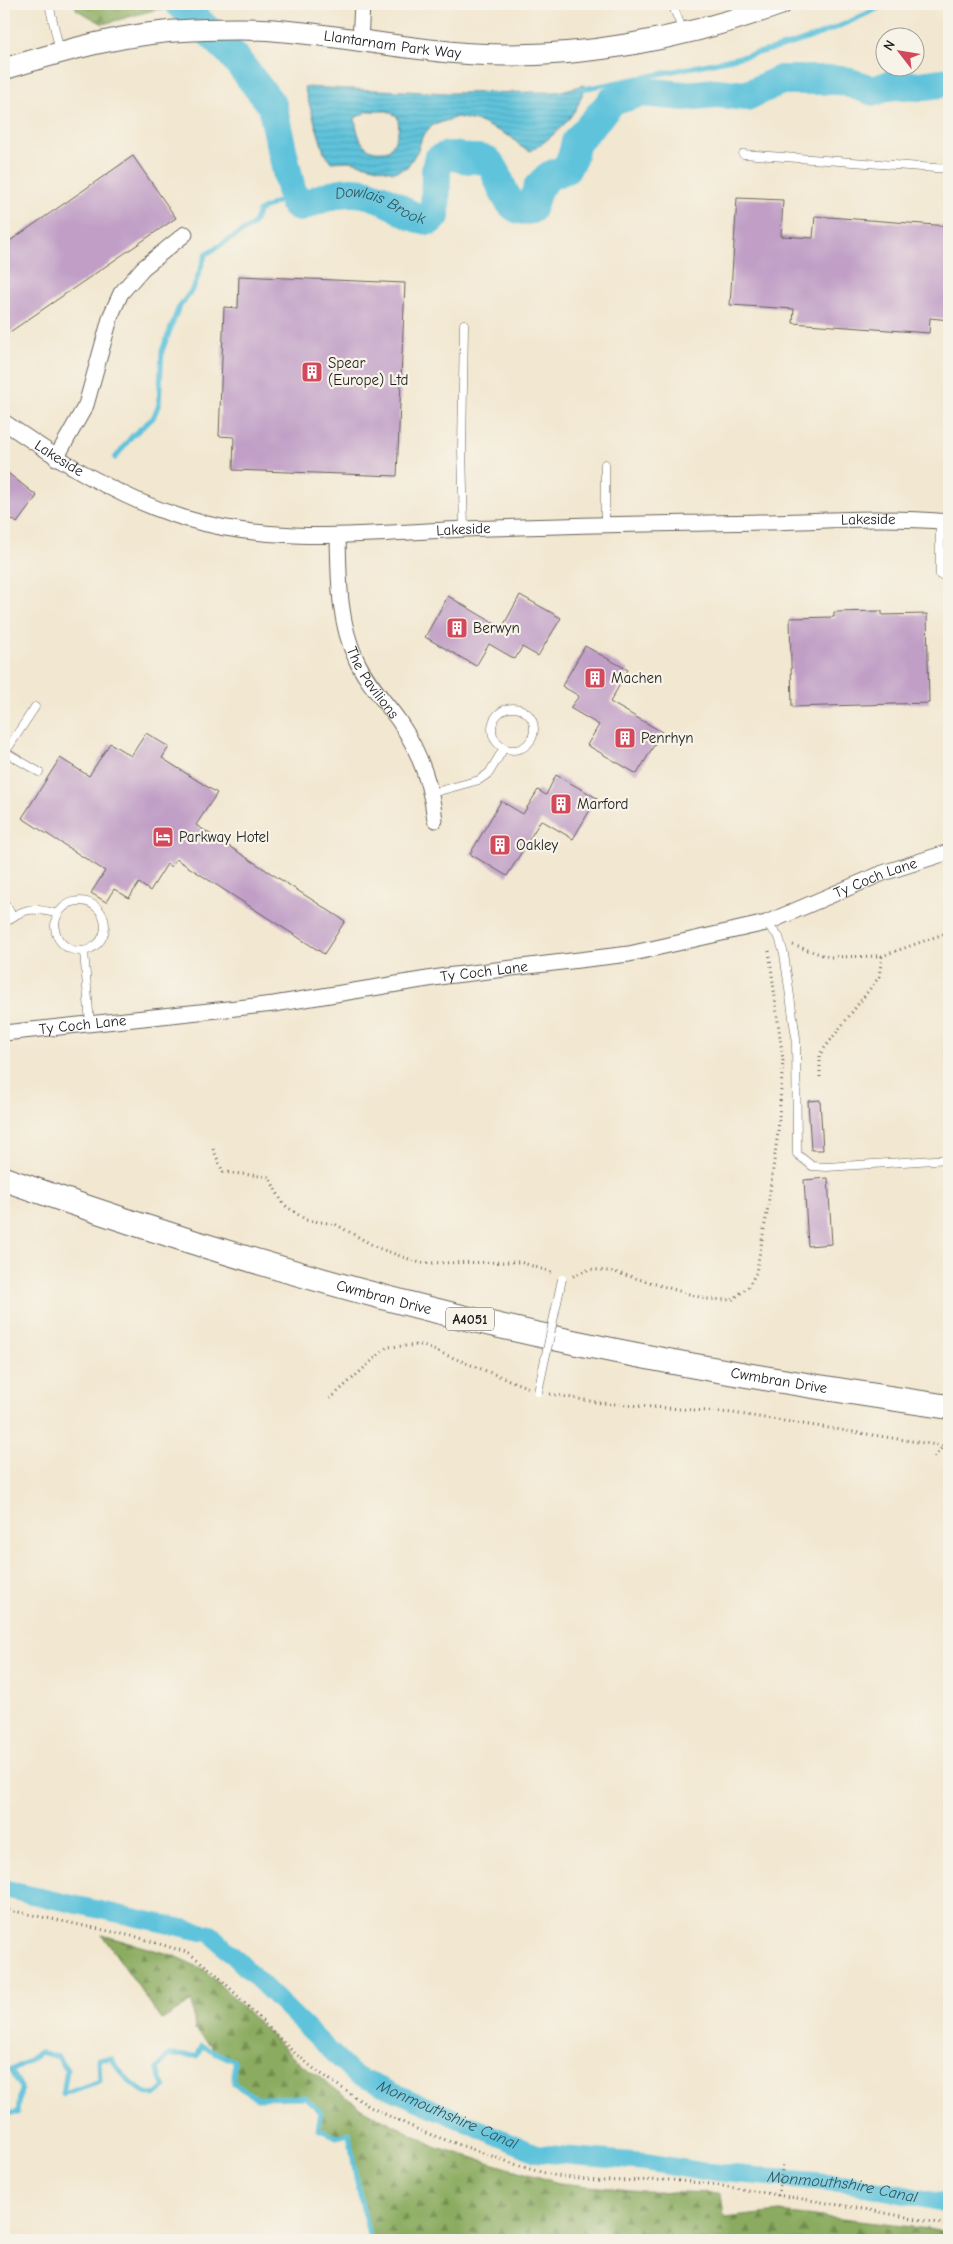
<svg xmlns="http://www.w3.org/2000/svg" width="953" height="2244" font-family="'Comic Neue',sans-serif">
<style>
.forest{fill:url(#forest-firs);stroke:#54643e}
.water{fill:url(#water-rules);stroke:#3d707c;fill-rule:evenodd}
.lines{fill:none;stroke-linecap:round;stroke-linejoin:round}
.stream{stroke:#5ec3db;stroke-width:5}
.canal{stroke:#5ec3db;stroke-width:18}
.river{stroke:#5ec3db;stroke-width:30}
.building{fill:#c09ec6}
.lane-casing{stroke:#67635b;stroke-width:9}
.street-casing{stroke:#67635b;stroke-width:17}
.secondary-casing{stroke:#67635b;stroke-width:23}
.primary-casing{stroke:#67635b;stroke-width:26}
.path{stroke:#67635b;stroke-width:3;stroke-dasharray:1 4;stroke-linecap:butt}
.lane{stroke:#fff;stroke-width:8}
.street{stroke:#fff;stroke-width:15}
.secondary{stroke:#fff;stroke-width:21}
.primary{stroke:#fff;stroke-width:24}
.lane-bridge-casing{stroke:#67635b;stroke-width:9;stroke-linecap:butt}
.lane-bridge{stroke:#fff;stroke-width:8}
.labels{text-anchor:middle;dominant-baseline:central;stroke-width:4.5;stroke-linejoin:round;paint-order:stroke}
.shield{fill:#f7f3e8;stroke:#5e5c59;stroke-width:1}
.shield-label{font-size:14px;font-weight:bold;fill:#1c1c1c}
.street-label{font-size:15px;fill:#1c1c1c;stroke:#f7f3e8}
.poi-label{font-size:15px;fill:#1c1c1c;stroke:#f7f3e8;text-anchor:start}
.water-label{font-size:16px;font-style:italic;fill:#33565f;stroke:#f7f3e8}
</style>
<defs>
<pattern id="forest-firs" width="22" height="20" patternUnits="userSpaceOnUse" patternTransform="scale(1.25)"><rect width="22" height="20" fill="#8bac60"/><path d="M5 1l3.5 6h-7zM16 11l3.5 6h-7z" fill="#718b4e"/></pattern>
<pattern id="water-rules" width="6" height="5" patternUnits="userSpaceOnUse" patternTransform="scale(1.25)"><rect width="6" height="5" fill="#5ec3db"/><path d="M0 2.5h6" fill="none" stroke="#51a7bb"/></pattern>
</defs>
<rect width="100%" height="100%" fill="#f7f3e8"/>
<filter id="ink" filterUnits="userSpaceOnUse"><feTurbulence type="fractalNoise" baseFrequency=".02" numOctaves="2"/><feDisplacementMap in="SourceGraphic" scale="10" xChannelSelector="R" yChannelSelector="G"/><feConvolveMatrix kernelMatrix="1 2 1 2 8 2 1 2 1" color-interpolation-filters="sRGB"/></filter>
<filter id="wash" filterUnits="userSpaceOnUse"><feTurbulence type="fractalNoise" baseFrequency=".0096" numOctaves="4" result="noise"/><feDisplacementMap in="SourceGraphic" scale="20" xChannelSelector="R" yChannelSelector="G"/><feGaussianBlur stdDeviation="1.12" result="paint"/><feColorMatrix in="noise" values="0 0 0 0 0 0 0 0 0 0 0 0 0 0 0 0 0 1.4 0 .05"/><feComposite in="paint" operator="in"/></filter>
<g filter="url(#wash)">
<rect width="100%" height="100%" fill="#f2e7d0"/>
<g class="forest">
<path d="M74,4H218L215,8L158,9L103,24L77,10Z"/>
<path d="M102,1935L172,1955L205,1970L296,2060L361,2108L437,2147L559,2183L641,2191L721,2193L724,2218L780,2212L928,2229L949,2233V2240H370L356,2177L349,2133L336,2137L318,2129L321,2112L305,2097L257,2098L234,2084V2061L219,2054L195,2030L192,2001L162,2020Z"/>
</g>
<path class="water" d="M584,85C581,114 553,137 531,151L521,147L511,137L480,122L457,117L431,126L422,137L418,150L407,167L394,172L350,161L331,162L324,152L304,87L450,93L558,92ZM368,111H387L397,116C401,129 397,139 389,150C363,156 358,139 355,118Z"/>
<g class="lines">
<g class="stream">
<path d="M583,89C650,75 719,64 785,46C820,36 854,20 887,4"/>
<path d="M115,458L132,436L153,418L159,404L162,351L178,309L194,287L206,254L253,225L259,211L292,194"/>
<path d="M4,2113H18L21,2087L11,2070L27,2062L40,2052L58,2057L67,2070L63,2094L100,2081L99,2059H112C123,2076 135,2092 156,2095L165,2087L157,2069L168,2055L197,2056L202,2046L234,2061V2084L257,2098L305,2097L321,2112L318,2129L336,2137L349,2133L356,2177L370,2240"/>
</g>
<path class="canal" id="s1" d="M4,1889L211,1934L355,2075L536,2153L645,2162L699,2171L850,2184L949,2204"/>
<path class="river" id="s2" d="M180,4L230,52L272,105L294,203L300,207C335,192 357,184 392,204C407,213 412,218 430,220L435,216L436,171L438,160C448,154 454,156 464,158C471,160 481,158 487,161C501,169 502,217 531,209L538,187L549,176L566,169L572,158L576,142L612,101L642,92L684,96L717,93L746,96L781,80H841L874,91L891,85L919,86L949,82"/>
</g>
<g id="blocks">
<g class="building">
<path d="M133,156L176,218L4,336V245Z"/>
<path d="M737,198L783,200L781,236L813,238L815,216L949,226V320L930,318L929,333L793,323L794,309L730,305Z"/>
<path d="M239,276L405,283L397,476L233,470L234,437L219,436L224,307L238,308Z"/>
<path d="M4,470L37,496L17,523L4,513Z"/>
<path d="M520,595L561,618L538,656L522,647L515,659L489,644L476,666L425,637L448,596L502,628Z"/>
<path d="M882,611V615L927,614L929,703L792,707L790,618L834,617V612Z"/>
<path d="M585,646L628,670L610,702L662,732L637,774L587,745L599,725L570,708L579,696L562,686Z"/>
<path d="M146,733L169,747L162,758L217,793L196,825L345,921L324,954L176,859L171,867L167,864L150,891L139,883L129,898L114,889L106,902L91,893L105,871L22,818L60,758L89,776L110,743L131,756Z"/>
<path d="M556,775L597,798L573,839L541,820L507,876L470,854L501,801L523,814L538,790L546,795Z"/>
<path d="M820,1100L823,1150H811L808,1101Z"/>
<path d="M828,1178L832,1244L808,1246L804,1180Z"/>
</g>
</g>
</g>
<g filter="url(#ink)">
<use href="#blocks" fill-opacity="0" stroke="#67635b" stroke-width="1"/>
<g class="lines">
<g class="lane-casing">
<g id="lane">
<path d="M49,4L60,52"/>
<path d="M672,4L683,31"/>
<path d="M743,154L949,169"/>
<path d="M605,464V525"/>
<path d="M464,529L462,449L464,324"/>
<path d="M940,575V521"/>
<circle cx="513" cy="729" r="21"/>
<path d="M5,752L39,772"/>
<path d="M4,754L35,707"/>
<path d="M432,793L479,780L489,773L504,748"/>
<circle cx="80" cy="926" r="25"/>
<path d="M4,902L12,915"/>
<path d="M766,923L779,937L784,954L796,1038L797,1154L812,1166L827,1167L949,1159"/>
<path d="M4,924C22,907 34,907 58,914"/>
<path d="M84,951L90,1024"/>
</g>
</g>
<g class="street-casing">
<g id="street">
<path d="M360,41L362,4"/>
<path id="s3" d="M4,422C61,461 118,498 184,518C276,546 372,533 466,529C563,525 661,524 759,522C822,521 887,516 949,522"/>
<path d="M56,458L86,405L111,315L121,293L143,268L185,234"/>
<path id="s4" d="M338,536C339,577 338,620 356,659C366,682 385,701 399,721C420,752 431,783 435,820"/>
<path id="s5" d="M4,1033L274,1004L446,976L629,954L766,923L883,873L949,852"/>
</g>
</g>
<g class="secondary-casing">
<g id="secondary">
<path id="s6" d="M4,69C66,50 128,32 193,30C219,29 247,28 273,30C340,35 406,50 474,54C577,60 684,39 781,4"/>
</g>
</g>
<g class="primary-casing">
<g id="primary">
<path id="s7" d="M4,1179C188,1244 376,1301 568,1341C694,1368 822,1388 949,1407"/>
</g>
</g>
<g class="path">
<path d="M793,945L829,957L882,956L949,932"/>
<path d="M820,1077V1054L879,977L882,956"/>
<path d="M213,1149L223,1172L269,1177L283,1204L306,1220L335,1224L378,1248L420,1263L520,1262L554,1273"/>
<path d="M573,1276L590,1269L615,1272L706,1299L732,1300L748,1287L756,1273L767,1213L778,1132L783,1060L769,951"/>
<path d="M550,1394L601,1403L733,1413L943,1446L934,1458"/>
<path d="M330,1399L387,1347L421,1345L529,1388"/>
<path d="M4,1909L137,1937L189,1953L214,1972L288,2047L314,2069L370,2107L423,2132L526,2168L557,2176L597,2181L672,2180L710,2184L864,2209L949,2225"/>
<path d="M778,2196L783,2163"/>
</g>
<use href="#lane" class="lane"/>
<use href="#street" class="street"/>
<use href="#secondary" class="secondary"/>
<use href="#primary" class="primary"/>
<g class="lane-bridge-casing">
<path id="lane-bridge" d="M538,1392L562,1279"/>
</g>
<use href="#lane-bridge" class="lane-bridge"/>
</g>
</g>
<defs>
<g id="building-square" transform="scale(1.125)"><rect x="-9" y="-9" width="18" height="18" rx="4" fill="#d1495b" stroke="#f7f3e8"/><path d="M-4-6H4V6H1V3H-1V6H-4ZM-2.5-4.3h1.7v1.8h-1.7ZM.8-4.3h1.7v1.8H.8ZM-2.5-1h1.7V.8h-1.7ZM.8-1h1.7V.8H.8Z" fill="#fff"/></g>
<g id="hotel-square" transform="scale(1.125)"><rect x="-9" y="-9" width="18" height="18" rx="4" fill="#d1495b" stroke="#f7f3e8"/><path d="M-6-4.5h1.5V1H6V5H4.5V3h-9V5H-6ZM-4 0a1.8 1.8 0 1 1 3.6 0ZM.5 0V-2.5h3Q6-2.5 6 0Z" fill="#fff"/></g>
</defs>
<g fill-rule="evenodd">
<use href="#building-square" x="312" y="372"/>
<use href="#building-square" x="457" y="628"/>
<use href="#building-square" x="595" y="678"/>
<use href="#building-square" x="625" y="738"/>
<use href="#building-square" x="561" y="804"/>
<use href="#hotel-square" x="163" y="837"/>
<use href="#building-square" x="500" y="845"/>
</g>
<g class="labels">
<rect class="shield" x="446" y="1307.5" width="48" height="23" rx="4"/>
<g class="shield-label">
<text x="470" y="1319">A4051</text>
</g>
<g class="street-label">
<text stroke="none"><textPath href="#s6" startOffset="394">Llantarnam Park Way</textPath></text>
<text stroke="none"><textPath href="#s3" startOffset="66">Lakeside</textPath></text>
<text stroke="none"><textPath href="#s3" startOffset="891">Lakeside</textPath></text>
<text stroke="none"><textPath href="#s3" startOffset="486">Lakeside</textPath></text>
<text stroke="none"><textPath href="#s4" startOffset="154">The Pavilions</textPath></text>
<text stroke="none"><textPath href="#s5" startOffset="889">Ty Coch Lane</textPath></text>
<text stroke="none"><textPath href="#s5" startOffset="484">Ty Coch Lane</textPath></text>
<text stroke="none"><textPath href="#s5" startOffset="79">Ty Coch Lane</textPath></text>
<text stroke="none"><textPath href="#s7" startOffset="398">Cwmbran Drive</textPath></text>
<text stroke="none"><textPath href="#s7" startOffset="802">Cwmbran Drive</textPath></text>
</g>
<g class="poi-label">
<text x="328" y="363">Spear<tspan x="328" dy="17">(Europe) Ltd</tspan></text>
<text x="473" y="628">Berwyn</text>
<text x="611" y="678">Machen</text>
<text x="641" y="738">Penrhyn</text>
<text x="577" y="804">Marford</text>
<text x="179" y="837">Parkway Hotel</text>
<text x="516" y="845">Oakley</text>
</g>
<g class="water-label">
<text stroke="none"><textPath href="#s2" startOffset="330">Dowlais Brook</textPath></text>
<text stroke="none"><textPath href="#s1" startOffset="514">Monmouthshire Canal</textPath></text>
<text stroke="none"><textPath href="#s1" startOffset="919">Monmouthshire Canal</textPath></text>
</g>
</g>
<rect width="953" height="2244" fill="none" stroke="#f7f3e8" stroke-width="20"/>
<g transform="translate(900 52) rotate(301)"><circle r="24" fill="#f7f3e8" stroke="#9f9d96"/>
<path d="M0-4L9 19L0 12L-9 19Z" fill="#d1495b"/>
<text y="-8" font-size="14" font-weight="bold" text-anchor="middle" fill="#1c1c1c">N</text>
</g>
</svg>
